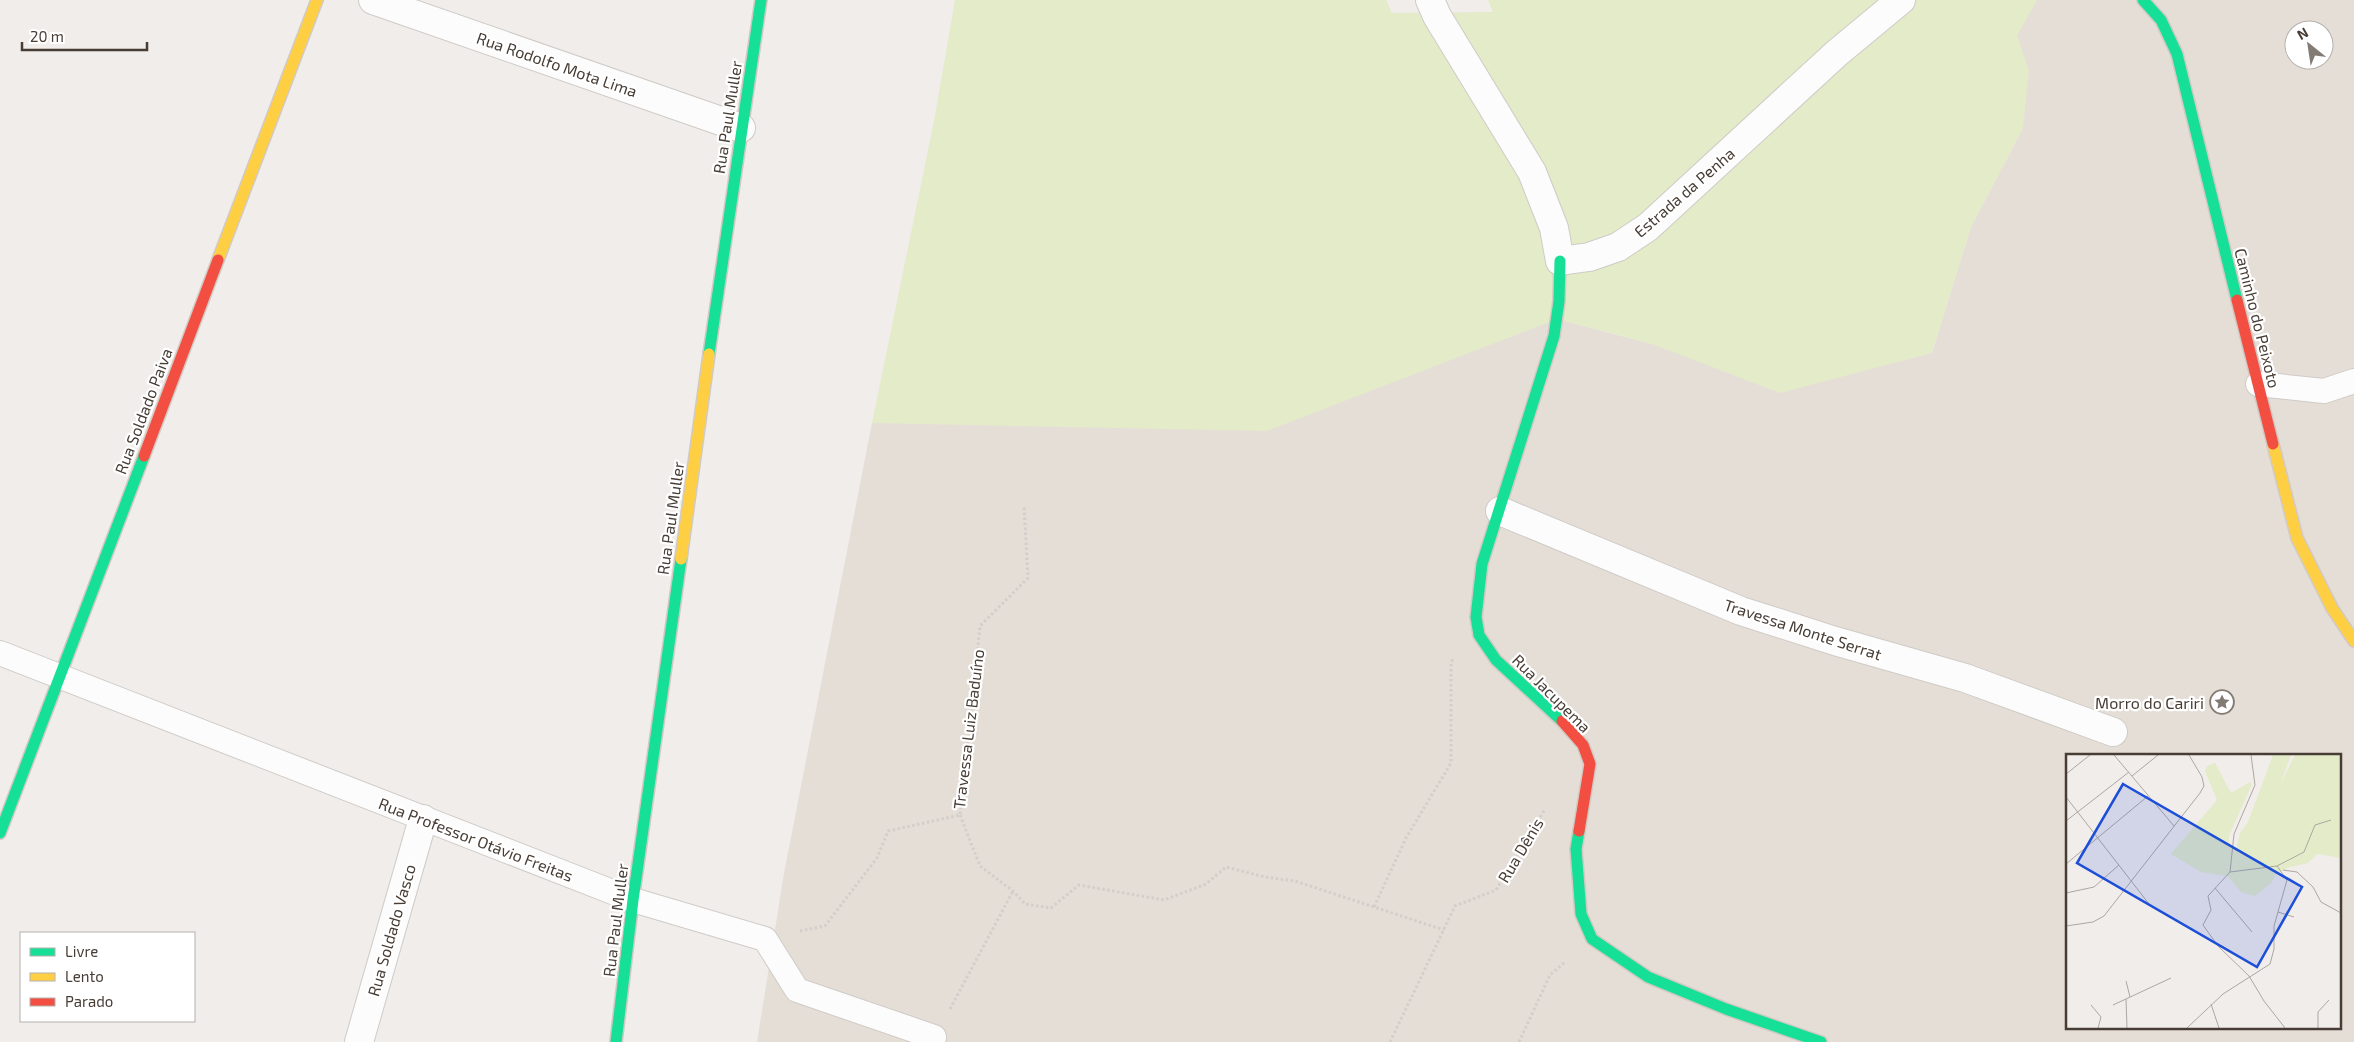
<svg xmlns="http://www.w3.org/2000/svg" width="2354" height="1042" font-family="'Exo 2',sans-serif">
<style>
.residential{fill:#e5ded7;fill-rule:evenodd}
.green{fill:#e4ebc9}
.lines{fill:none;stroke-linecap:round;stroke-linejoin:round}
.lane-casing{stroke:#cfcbc7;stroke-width:26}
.street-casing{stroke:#cfcbc7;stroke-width:30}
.fast-casing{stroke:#d2cac2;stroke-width:14}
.slow-casing{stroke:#d2cac2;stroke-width:14}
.jam-casing{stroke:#d2cac2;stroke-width:14}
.path{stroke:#d2ceca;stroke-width:3;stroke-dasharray:2.5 2.5;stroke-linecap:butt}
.lane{stroke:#fdfcfc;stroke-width:24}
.street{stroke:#fdfcfc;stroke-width:28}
.fast{stroke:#16e098;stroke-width:11}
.slow{stroke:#ffcf43;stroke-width:11}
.jam{stroke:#f24e42;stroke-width:11}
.labels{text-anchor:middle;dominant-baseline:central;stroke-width:4.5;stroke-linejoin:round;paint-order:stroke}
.street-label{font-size:16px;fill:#473d35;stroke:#fff}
.poi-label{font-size:16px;fill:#473d35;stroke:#fff;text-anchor:end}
.inset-road{fill:none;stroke:#ada7a2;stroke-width:1}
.view{fill:#1d4ed8;fill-opacity:0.15;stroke:#1d4ed8;stroke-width:2.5}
.inset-edge{fill:none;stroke:#473d35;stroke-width:2.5}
</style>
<rect width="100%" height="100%" fill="#f1edea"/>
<path class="residential" d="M1939,0H2354V1042H757L784,873L872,423L1100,416L1557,319L1652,344L1932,353L1971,227L2023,128ZM2294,30H2324V60H2294ZM2068,756H2340V1028H2068Z"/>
<path class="green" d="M955,0H1386L1392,13L1493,12L1488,0H2037L2017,36L2029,70L2023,128L1971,227L1932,353L1780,393L1652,344L1557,319L1267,431L872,423L934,121Z"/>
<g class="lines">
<g class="lane-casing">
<g id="lane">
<path d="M2258,384L2324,391L2354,381"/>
<path d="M0,653L633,900L765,939L797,990L934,1037"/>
</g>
</g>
<g class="street-casing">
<g id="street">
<path d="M373,0L741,128"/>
<path d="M1430,0L1437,16L1532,172L1554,228L1560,261L1589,257L1618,247L1648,227L1837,53L1901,0"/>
<path d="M1500,511L1741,611L1835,641L1965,678L2113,732"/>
<path d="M359,1042L423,819"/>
</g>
</g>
<g class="fast-casing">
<g id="fast">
<path d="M2143,0L2161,20L2177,54L2237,300"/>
<path d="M1560,261L1559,301L1554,336L1482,564L1476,617L1479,635L1496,660L1562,721"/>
<path d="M709,354L761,0"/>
<path d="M1579,831L1576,849L1581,914L1592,939L1648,977L1726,1009L1821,1042"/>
<path d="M0,833L144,456"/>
<path d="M616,1042L633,900L681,559"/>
</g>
</g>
<g class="slow-casing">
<g id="slow">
<path d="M218,260L317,0"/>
<path d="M2273,444L2297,538L2332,608L2354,641"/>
<path d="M681,559L709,354"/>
</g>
</g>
<g class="jam-casing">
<g id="jam">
<path d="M2237,300L2273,444"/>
<path d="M144,456L218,260"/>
<path d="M1562,721L1583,745L1590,764L1579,831"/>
</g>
</g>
<g class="path">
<path d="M960,815L980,866L1013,891L1025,904L1051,908L1079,885L1164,900L1206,884L1226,867L1265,877L1295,881L1444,930"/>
<path d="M1374,907L1406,838L1451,763V663L1453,659"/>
<path d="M800,931L825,926L877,858L888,831L960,815L980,626L1028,578L1024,506"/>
<path d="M950,1009L1013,891"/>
<path d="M1390,1042L1455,906L1496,890L1545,809"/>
<path d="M1519,1042L1550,975L1565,962"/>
</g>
<use href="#lane" class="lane"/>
<use href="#street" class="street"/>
<use href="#fast" class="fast"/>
<use href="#slow" class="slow"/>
<use href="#jam" class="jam"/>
</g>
<defs>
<g id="sight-ring" transform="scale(1.25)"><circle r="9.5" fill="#fff" stroke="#827b74" stroke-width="1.5"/><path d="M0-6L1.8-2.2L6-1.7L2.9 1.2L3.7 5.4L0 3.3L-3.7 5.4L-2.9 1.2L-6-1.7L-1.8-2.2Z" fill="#827b74"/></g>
</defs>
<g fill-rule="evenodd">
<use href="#sight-ring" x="2222" y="702"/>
</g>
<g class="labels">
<g class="street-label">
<text transform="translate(557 64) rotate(19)">Rua Rodolfo Mota Lima</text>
<text transform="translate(727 117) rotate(-81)">Rua Paul Muller</text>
<text transform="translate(1684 192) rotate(-41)">Estrada da Penha</text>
<text transform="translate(2258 318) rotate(76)">Caminho do Peixoto</text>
<text transform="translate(143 411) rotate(-69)">Rua Soldado Paiva</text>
<text transform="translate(670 518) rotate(-82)">Rua Paul Muller</text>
<text transform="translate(1803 629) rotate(18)">Travessa Monte Serrat</text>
<text transform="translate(1552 693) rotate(45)">Rua Jacupema</text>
<text transform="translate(968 729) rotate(-83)">Travessa Luiz Baduíno</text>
<text transform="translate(476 839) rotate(21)">Rua Professor Otávio Freitas</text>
<text transform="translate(1520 850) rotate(-59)">Rua Dênis</text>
<text transform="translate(615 920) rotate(-83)">Rua Paul Muller</text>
<text transform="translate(391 930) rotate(-74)">Rua Soldado Vasco</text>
</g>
<g class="poi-label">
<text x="2204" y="702">Morro do Cariri</text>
</g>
</g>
<g transform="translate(2066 754)">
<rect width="275" height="275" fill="#f1edea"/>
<path d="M207,1H225L214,31L229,1H275V104L251,100L242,109L221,114L209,121L206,128L189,142L175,138L162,122L135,118L105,100L151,46L139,17L141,12L149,9L165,39L184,28L186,30L163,82V92L170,96L174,79L182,68Z" fill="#e4ebc9"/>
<path class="inset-road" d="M48,1L108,72M185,1L189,31L168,80L164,118L211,112L238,98L249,71L265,66M0,20L24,1M66,22L92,1M0,43L83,150M0,67L63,18M0,110L82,42M217,116L231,118L247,133L255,148L275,159M164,118L142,142L145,156L137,171L152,192L183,222L198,247L219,274M149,134L186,178M0,139L28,133L53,111M212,158L228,163M0,172L27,168L38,162L134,39L138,32L136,23L123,1M60,227L64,243M60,245L61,274M145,250L153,274M25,251L35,263L32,274M47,251L105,224M121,274L157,240L204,210L208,195V172L221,126L211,112M252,274V258L263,246"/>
<path class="view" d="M57,30L236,133L191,213L11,109Z"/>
<rect width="275" height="275" class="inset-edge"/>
</g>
<rect x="20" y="932" width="175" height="90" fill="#ffffff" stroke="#b5b1ae"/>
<rect x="30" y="948" width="25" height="8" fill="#16e098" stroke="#b5b1ae"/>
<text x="65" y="957" font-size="15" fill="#473d35">Livre</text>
<rect x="30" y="973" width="25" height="8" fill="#ffcf43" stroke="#b5b1ae"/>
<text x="65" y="982" font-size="15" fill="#473d35">Lento</text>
<rect x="30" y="998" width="25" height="8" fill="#f24e42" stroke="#b5b1ae"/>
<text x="65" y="1007" font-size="15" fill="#473d35">Parado</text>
<g transform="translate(2309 45) rotate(330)"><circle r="24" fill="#ffffff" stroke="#b5b1ae"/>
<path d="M0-4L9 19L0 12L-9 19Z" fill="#827b74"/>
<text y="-8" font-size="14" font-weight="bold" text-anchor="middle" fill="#473d35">N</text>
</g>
<path d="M22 42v8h125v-8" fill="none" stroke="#473d35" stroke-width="2.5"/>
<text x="30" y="42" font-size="15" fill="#473d35" stroke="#ffffff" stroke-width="4" paint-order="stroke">20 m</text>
</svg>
